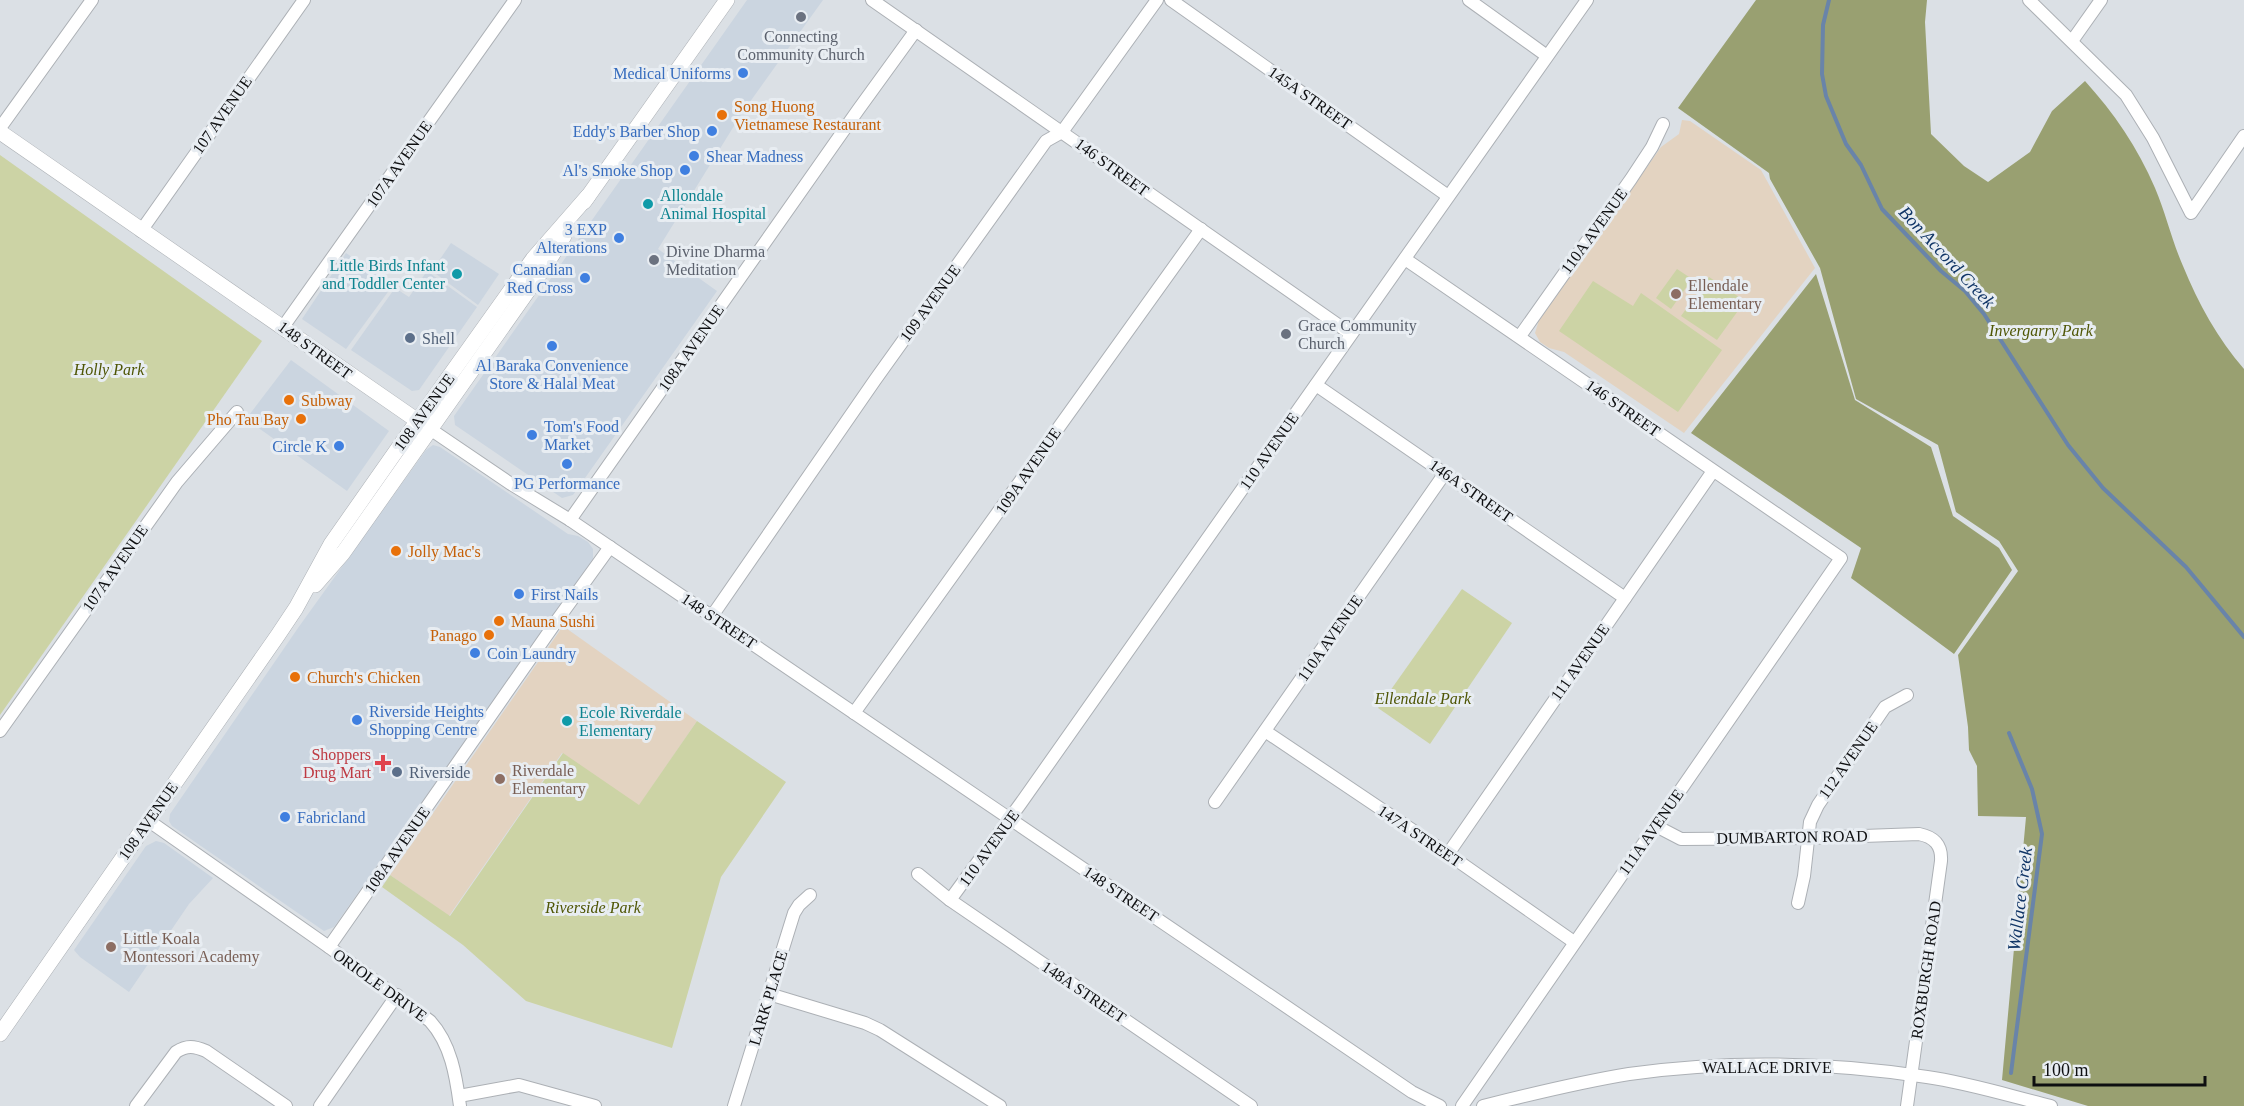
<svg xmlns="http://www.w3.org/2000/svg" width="2244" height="1106" font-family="'Times New Roman',serif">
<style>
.built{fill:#cbd5e0}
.education{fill:#e3d3c1}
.green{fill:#ccd3a5}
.forest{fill:#99a071}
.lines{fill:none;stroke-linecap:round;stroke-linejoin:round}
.stream{stroke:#6984a9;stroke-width:4}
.minor-casing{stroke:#acb0b5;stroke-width:14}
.major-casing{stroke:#acb0b5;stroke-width:16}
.minor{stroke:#fff;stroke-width:12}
.major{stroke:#fff;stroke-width:15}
.worship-dot{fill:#6b7280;stroke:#e8edf2;stroke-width:2}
.shop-dot{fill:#3f7fe0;stroke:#e8edf2;stroke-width:2}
.food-dot{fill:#e8710a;stroke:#e8edf2;stroke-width:2}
.culture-dot{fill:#0f9aa8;stroke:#e8edf2;stroke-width:2}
.education-dot{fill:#8d6e63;stroke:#e8edf2;stroke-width:2}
.service-dot{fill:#5c6f8a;stroke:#e8edf2;stroke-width:2}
.health-dot{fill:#e0444e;stroke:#e8edf2;stroke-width:2}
.labels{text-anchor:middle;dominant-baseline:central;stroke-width:6;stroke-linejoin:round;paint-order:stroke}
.worship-label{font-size:16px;fill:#5b616d;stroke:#e8edf2;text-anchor:start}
.shop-label{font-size:16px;fill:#366cbe;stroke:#e8edf2;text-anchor:end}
.street-label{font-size:16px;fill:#0e0f11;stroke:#e8edf2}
.food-label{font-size:16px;fill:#c56008;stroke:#e8edf2;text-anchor:start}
.culture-label{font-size:16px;fill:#0d838f;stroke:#e8edf2;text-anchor:start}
.education-label{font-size:16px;fill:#785e54;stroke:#e8edf2;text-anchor:start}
.park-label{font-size:16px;font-style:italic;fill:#4f5605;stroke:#e8edf2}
.service-label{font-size:16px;fill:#4e5e75;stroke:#e8edf2;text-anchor:start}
.health-label{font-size:16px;fill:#be3a42;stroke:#e8edf2;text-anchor:end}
.water-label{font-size:18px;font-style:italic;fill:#103566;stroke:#e8edf2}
</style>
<rect width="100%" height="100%" fill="#dbe0e5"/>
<g class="built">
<path d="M747,0H823L742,113L658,249L717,291L573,495L562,498L455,425L454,416Z"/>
<path d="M451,243L499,274L478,305L432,271Z"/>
<path d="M346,253L393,285L346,349L302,319Z"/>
<path d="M427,271L477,307L419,390L412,391L351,350L395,288L409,297Z"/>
<path d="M291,360L389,431L347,491L246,419Z"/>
<path d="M433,445L440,447L568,534L578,536L588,542L593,549V559L334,927L324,931L172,826L169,821L170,814L298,628L426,450Z"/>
<path d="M156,841L164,843L213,878L189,904L129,992L80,957L74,950L146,846Z"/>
</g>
<g class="education">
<path d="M1682,120L1690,121L1761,170L1815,268L1684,433L1564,352L1549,348L1540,342L1535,333L1539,320L1661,147L1679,134Z"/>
<path d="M563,626L697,721L639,806L562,753L449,916L390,875Z"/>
</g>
<g class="green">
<path d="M0,155L262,341L0,715Z"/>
<path d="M1677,269L1692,279L1671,309L1656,298Z"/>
<path d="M1709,277L1745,301L1717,340L1681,316Z"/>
<path d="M1593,281L1633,306L1641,293L1722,350L1678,412L1559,331Z"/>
<path d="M1462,589L1512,623L1430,744L1378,708Z"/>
<path d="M697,721L786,782L721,877L672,1048L526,1001L463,945L382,887L390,875L450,916L563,753L639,805Z"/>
</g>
<g class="forest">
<path d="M1756,0H1927L1925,22L1931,134L1964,166L1988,182L2030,152L2052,111L2085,81C2114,113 2138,148 2155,188C2166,214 2172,241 2183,266C2198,303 2218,339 2244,369V1106H2088L2002,1080L2026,817L1978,816L1977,766L1969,750L1968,727L1958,655L2018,571L1999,541L1956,512L1938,445L1856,399L1820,268L1770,179L1769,173L1678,108Z"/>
<path d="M1816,274L1855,400L1931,447L1953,516L1999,548L2012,570L1954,654L1851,578L1861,548L1691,433Z"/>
</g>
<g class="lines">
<g class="stream">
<path d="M1829,0L1823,25L1822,74L1826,96L1846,144L1861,165L1882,209L1941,271L1965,291L1984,314L2068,445L2103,488L2186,567L2244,637"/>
<path d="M2009,733L2032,789L2042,834L2011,1073"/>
</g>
<g class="minor-casing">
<g id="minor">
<path d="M872,0L1351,334"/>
<path d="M1171,0L1448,196"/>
<path d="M1469,0L1547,56"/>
<path d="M2029,0L2126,95L2153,138L2191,213L2244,136"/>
<path d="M2072,41L2101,0"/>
<path d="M0,128L92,0"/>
<path d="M141,231L304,0"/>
<path d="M1405,259L1841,558L1462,1106"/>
<path d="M283,327L515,0"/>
<path d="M1520,336L1631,179L1652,147L1663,124"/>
<path d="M1316,385L1625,598"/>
<path d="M430,429L511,484L570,520L1412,1092L1440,1106"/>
<path d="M570,520L858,110L916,30"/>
<path d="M712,616L875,380L1046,141L1062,132L1157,0"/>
<path d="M854,713L1201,229"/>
<path d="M0,731L177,482L237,412"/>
<path d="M1265,731L1448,854L1574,942"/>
<path d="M1215,802L1445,473"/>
<path d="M149,821L329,947L430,1021C451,1044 456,1076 460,1106"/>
<path d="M1656,826L1681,839L1808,838L1919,834C1934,837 1942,845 1941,861L1907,1106"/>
<path d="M1448,854L1713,471"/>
<path d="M918,874L950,900L1251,1106"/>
<path d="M950,900L1021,803L1587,0"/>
<path d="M1798,903L1804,876L1810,822L1818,805L1885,707L1907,695"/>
<path d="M329,947L558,619L610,547"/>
<path d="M769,994L865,1023L880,1030L1000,1106"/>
<path d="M459,1096L519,1085L595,1106"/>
<path d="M136,1106L176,1052C187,1045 194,1046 206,1051L286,1106"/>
<path d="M320,1106L397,995"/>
<path d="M734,1106L794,913L799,905L810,895"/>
<path d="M1483,1106C1531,1094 1580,1082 1629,1074C1727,1060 1829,1062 1927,1077C1969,1083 2010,1096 2051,1106"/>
</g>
</g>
<g class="major-casing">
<g id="major">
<path d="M0,132L425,426"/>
<path d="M584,202L727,0"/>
<path d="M315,585L343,553L544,268L564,236"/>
<path d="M0,1034L278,635L296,608L331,544L406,437L533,259L588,196"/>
</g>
</g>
<use href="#minor" class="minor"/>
<use href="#major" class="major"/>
</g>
<g class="worship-dot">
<circle cx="801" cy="17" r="6"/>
<circle cx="654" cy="260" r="6"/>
<circle cx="1286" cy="334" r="6"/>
</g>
<g class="shop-dot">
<circle cx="743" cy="73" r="6"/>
<circle cx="712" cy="131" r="6"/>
<circle cx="694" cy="156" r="6"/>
<circle cx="685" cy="170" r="6"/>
<circle cx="619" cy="238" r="6"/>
<circle cx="585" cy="278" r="6"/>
<circle cx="552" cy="346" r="6"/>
<circle cx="532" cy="435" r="6"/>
<circle cx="339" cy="446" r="6"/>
<circle cx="567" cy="464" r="6"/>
<circle cx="519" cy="594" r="6"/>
<circle cx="475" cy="653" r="6"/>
<circle cx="357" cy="720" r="6"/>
<circle cx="285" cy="817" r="6"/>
</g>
<g class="food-dot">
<circle cx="722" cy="115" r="6"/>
<circle cx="289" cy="400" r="6"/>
<circle cx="301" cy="419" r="6"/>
<circle cx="396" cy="551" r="6"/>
<circle cx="499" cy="621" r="6"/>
<circle cx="489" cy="635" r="6"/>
<circle cx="295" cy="677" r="6"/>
</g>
<g class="culture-dot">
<circle cx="648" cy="204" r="6"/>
<circle cx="457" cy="274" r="6"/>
<circle cx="567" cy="721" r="6"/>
</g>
<g class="education-dot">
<circle cx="1676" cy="294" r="6"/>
<circle cx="500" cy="779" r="6"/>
<circle cx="111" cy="947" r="6"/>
</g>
<g class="service-dot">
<circle cx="410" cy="338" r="6"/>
<circle cx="397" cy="772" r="6"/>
</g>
<path class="health-dot" d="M380 754h6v6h6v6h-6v6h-6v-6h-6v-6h6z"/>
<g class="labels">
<g class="worship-label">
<text x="801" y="36" text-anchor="middle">Connecting<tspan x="801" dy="18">Community Church</tspan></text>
<text x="666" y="251">Divine Dharma<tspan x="666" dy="18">Meditation</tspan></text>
<text x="1298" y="325">Grace Community<tspan x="1298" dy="18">Church</tspan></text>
</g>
<g class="shop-label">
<text x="731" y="73">Medical Uniforms</text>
<text x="700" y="131">Eddy's Barber Shop</text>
<text x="706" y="156" text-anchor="start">Shear Madness</text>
<text x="673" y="170">Al's Smoke Shop</text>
<text x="607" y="229">3 EXP<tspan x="607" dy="18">Alterations</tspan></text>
<text x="573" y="269">Canadian<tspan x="573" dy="18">Red Cross</tspan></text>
<text x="552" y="365" text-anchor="middle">Al Baraka Convenience<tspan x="552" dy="18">Store &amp; Halal Meat</tspan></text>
<text x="544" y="426" text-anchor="start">Tom's Food<tspan x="544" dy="18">Market</tspan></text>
<text x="327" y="446">Circle K</text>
<text x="567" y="483" text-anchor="middle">PG Performance</text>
<text x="531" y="594" text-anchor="start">First Nails</text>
<text x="487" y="653" text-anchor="start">Coin Laundry</text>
<text x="369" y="711" text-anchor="start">Riverside Heights<tspan x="369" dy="18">Shopping Centre</tspan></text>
<text x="297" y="817" text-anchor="start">Fabricland</text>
</g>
<g class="street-label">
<text transform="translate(1310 98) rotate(35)">145A STREET</text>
<text transform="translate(222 115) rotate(-55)">107 AVENUE</text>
<text transform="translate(399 164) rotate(-55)">107A AVENUE</text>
<text transform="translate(1112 167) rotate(36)">146 STREET</text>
<text transform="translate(1594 231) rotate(-54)">110A AVENUE</text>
<text transform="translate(930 303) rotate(-54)">109 AVENUE</text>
<text transform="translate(691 348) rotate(-55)">108A AVENUE</text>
<text transform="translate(315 350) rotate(36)">148 STREET</text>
<text transform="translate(1623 408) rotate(35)">146 STREET</text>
<text transform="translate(424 412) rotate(-54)">108 AVENUE</text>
<text transform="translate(1269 451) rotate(-55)">110 AVENUE</text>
<text transform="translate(1028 471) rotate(-55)">109A AVENUE</text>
<text transform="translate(1471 491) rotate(35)">146A STREET</text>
<text transform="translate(115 568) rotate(-55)">107A AVENUE</text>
<text transform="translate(719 621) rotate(34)">148 STREET</text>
<text transform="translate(1330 638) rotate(-55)">110A AVENUE</text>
<text transform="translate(1580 662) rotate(-55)">111 AVENUE</text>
<text transform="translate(1848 760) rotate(-55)">112 AVENUE</text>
<text transform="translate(148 821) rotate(-55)">108 AVENUE</text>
<text transform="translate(1651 832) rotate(-55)">111A AVENUE</text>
<text transform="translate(1420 836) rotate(34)">147A STREET</text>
<text transform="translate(1792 837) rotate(-1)">DUMBARTON ROAD</text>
<text transform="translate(989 848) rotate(-54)">110 AVENUE</text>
<text transform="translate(397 850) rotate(-55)">108A AVENUE</text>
<text transform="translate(1121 894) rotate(34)">148 STREET</text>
<text transform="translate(1926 970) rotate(-82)">ROXBURGH ROAD</text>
<text transform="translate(380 985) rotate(36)">ORIOLE DRIVE</text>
<text transform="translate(1084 992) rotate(34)">148A STREET</text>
<text transform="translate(768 998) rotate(-73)">LARK PLACE</text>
<text x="1767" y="1067">WALLACE DRIVE</text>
</g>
<g class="food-label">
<text x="734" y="106">Song Huong<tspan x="734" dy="18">Vietnamese Restaurant</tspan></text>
<text x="301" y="400">Subway</text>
<text x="289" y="419" text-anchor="end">Pho Tau Bay</text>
<text x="408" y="551">Jolly Mac's</text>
<text x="511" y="621">Mauna Sushi</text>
<text x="477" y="635" text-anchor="end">Panago</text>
<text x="307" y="677">Church's Chicken</text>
</g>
<g class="culture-label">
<text x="660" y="195">Allondale<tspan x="660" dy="18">Animal Hospital</tspan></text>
<text x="445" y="265" text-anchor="end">Little Birds Infant<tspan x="445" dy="18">and Toddler Center</tspan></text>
<text x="579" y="712">Ecole Riverdale<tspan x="579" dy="18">Elementary</tspan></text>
</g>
<g class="education-label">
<text x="1688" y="285">Ellendale<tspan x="1688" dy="18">Elementary</tspan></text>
<text x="512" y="770">Riverdale<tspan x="512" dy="18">Elementary</tspan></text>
<text x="123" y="938">Little Koala<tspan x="123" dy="18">Montessori Academy</tspan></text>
</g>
<g class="park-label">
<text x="2041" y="330">Invergarry Park</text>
<text x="109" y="369">Holly Park</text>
<text x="1423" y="698">Ellendale Park</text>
<text x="593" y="907">Riverside Park</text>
</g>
<g class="service-label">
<text x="422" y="338">Shell</text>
<text x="409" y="772">Riverside</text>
</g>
<g class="health-label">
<text x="371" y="754">Shoppers<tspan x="371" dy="18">Drug Mart</tspan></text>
</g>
<g class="water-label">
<text transform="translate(1947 257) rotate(47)">Bon Accord Creek</text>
<text transform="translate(2020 899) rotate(-83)">Wallace Creek</text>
</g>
</g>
<path d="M2034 1076v9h171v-9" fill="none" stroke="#0e0f11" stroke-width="3"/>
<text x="2043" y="1076" font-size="18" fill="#0e0f11" stroke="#e8edf2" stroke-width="4.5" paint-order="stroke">100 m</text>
</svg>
